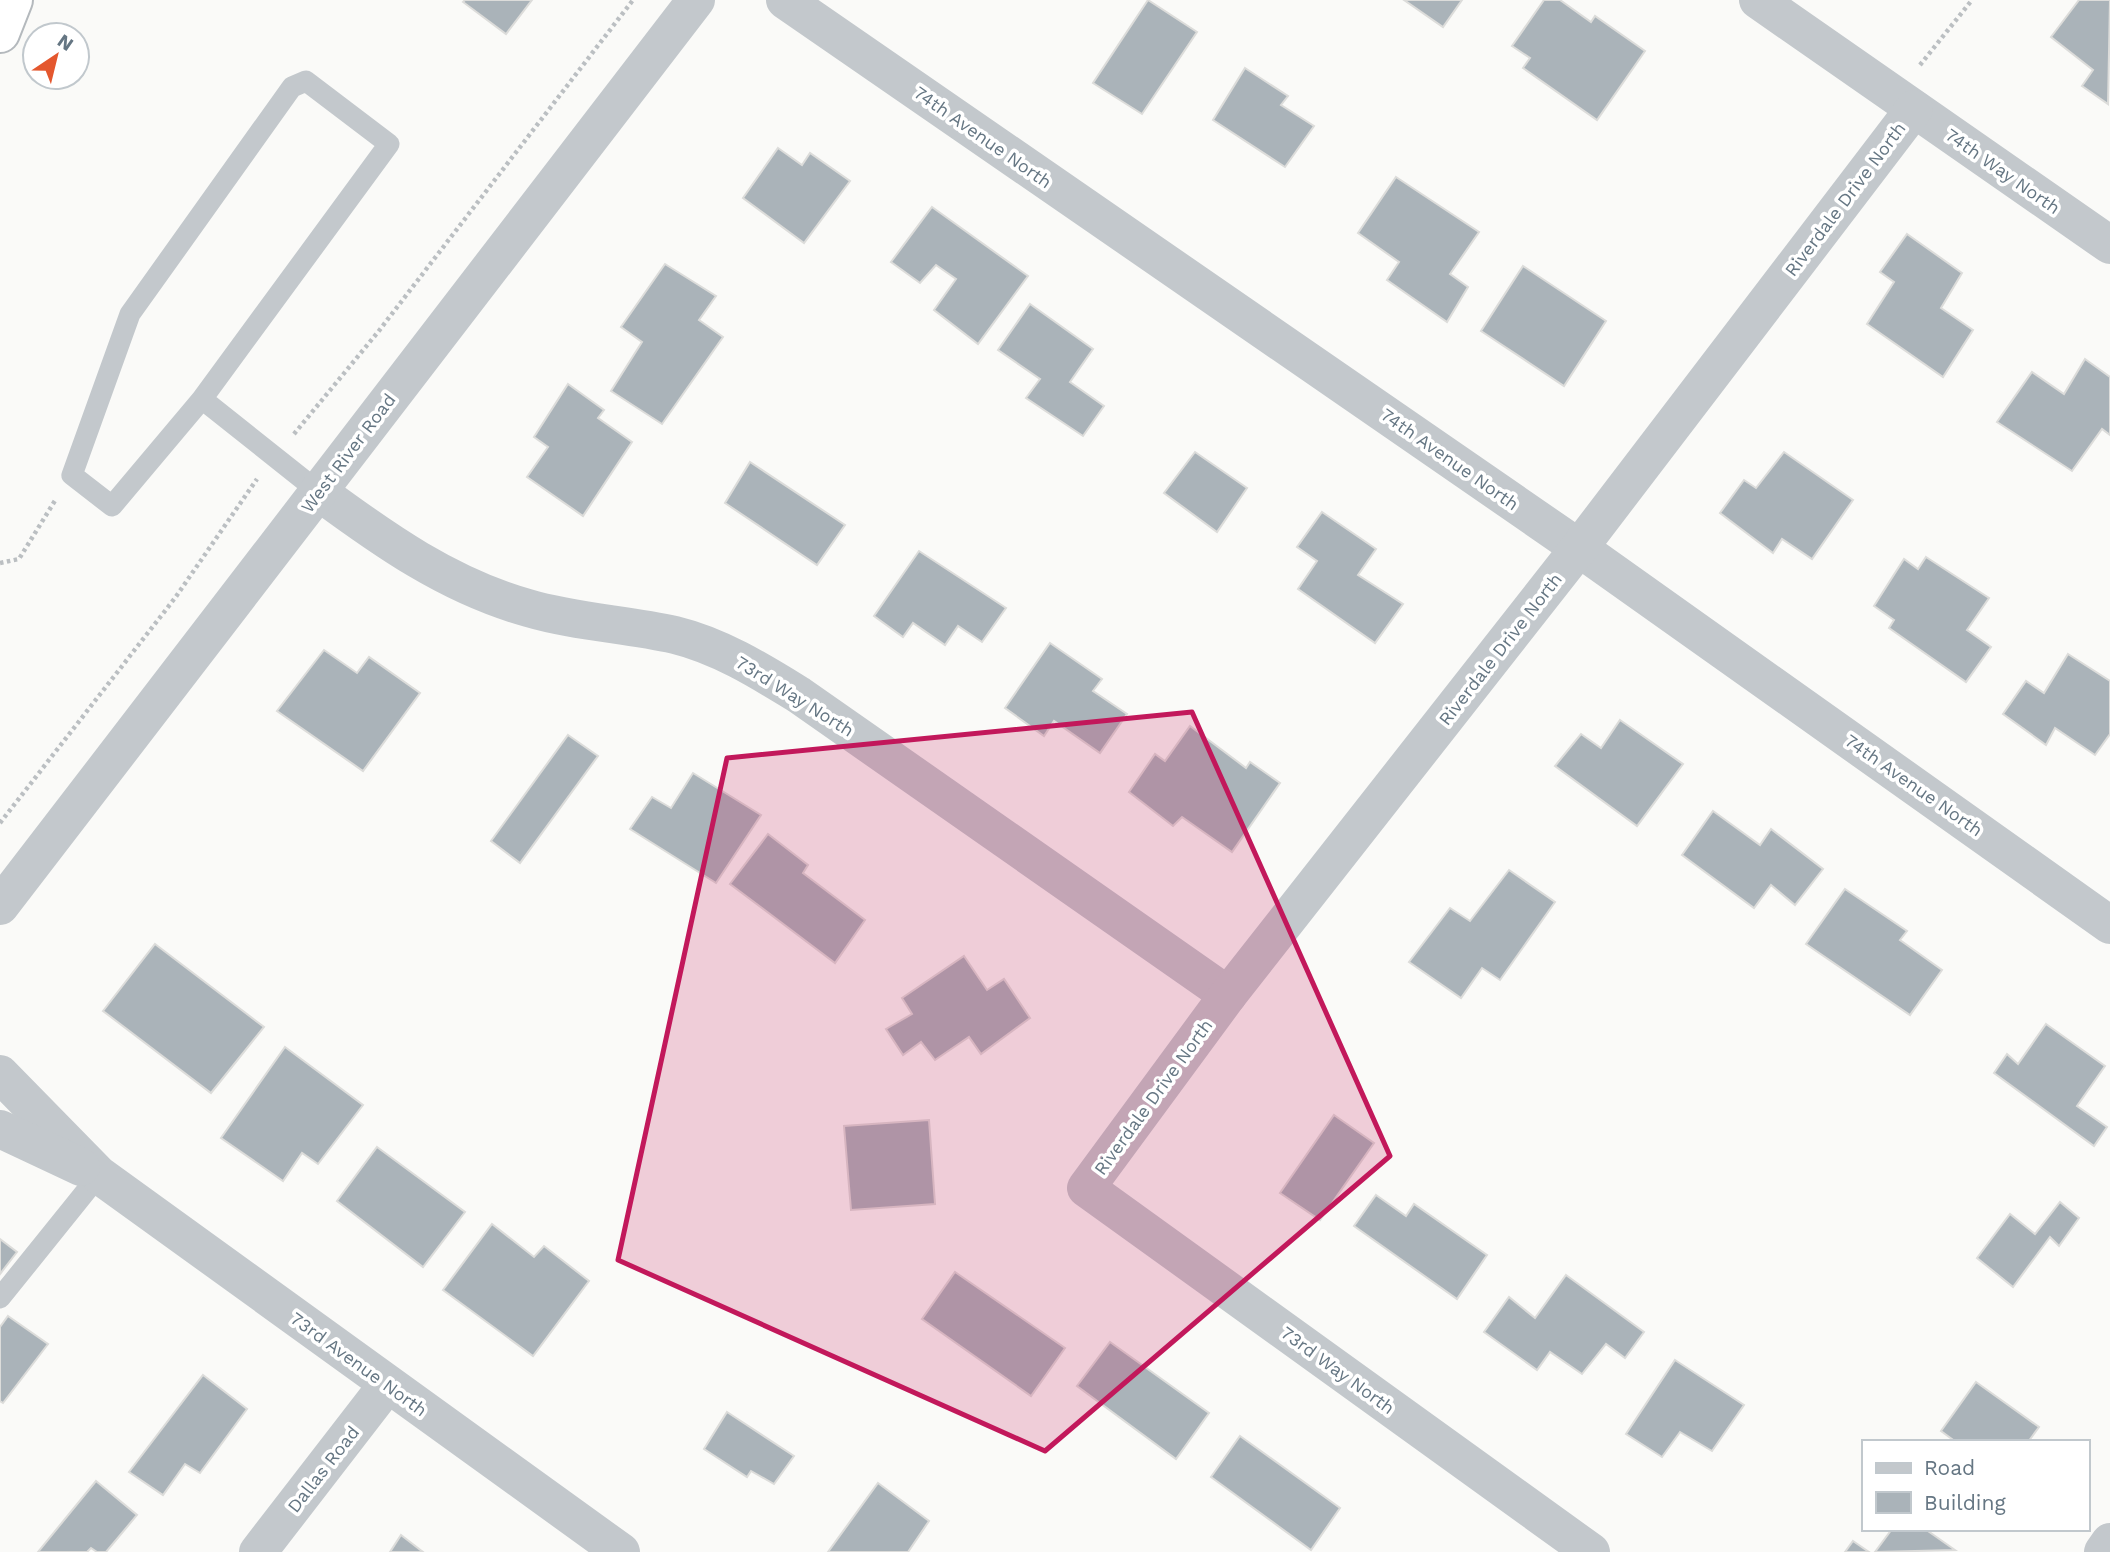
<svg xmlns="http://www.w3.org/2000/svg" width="2110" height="1552" font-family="'Work Sans',sans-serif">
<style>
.building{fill:#aab3b9;stroke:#dcdcda;stroke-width:2}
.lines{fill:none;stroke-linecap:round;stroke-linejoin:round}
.highway-casing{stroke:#b4b9bd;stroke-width:42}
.path{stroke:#bbbfc2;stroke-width:4.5;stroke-dasharray:3.5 3.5;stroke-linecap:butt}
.lane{stroke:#c3c8cc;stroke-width:21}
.street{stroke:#c3c8cc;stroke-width:38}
.highway{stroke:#fff;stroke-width:38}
.marked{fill:#c2185b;fill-opacity:0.2;stroke:#c2185b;stroke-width:5;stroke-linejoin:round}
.labels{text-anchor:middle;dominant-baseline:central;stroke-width:7;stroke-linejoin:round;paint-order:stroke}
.street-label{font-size:18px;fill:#657683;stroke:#fff}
</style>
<rect width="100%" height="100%" fill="#fafaf8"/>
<g class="building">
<path d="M465,0H532L506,34L463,2Z"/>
<path d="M1148,0L1197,32L1142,114L1093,83Z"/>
<path d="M1404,0H1462L1443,27Z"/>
<path d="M1544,0H1560L1591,22L1595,16L1645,51L1597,120L1523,68L1530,58L1512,46Z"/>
<path d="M2079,0H2110L2108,104L2082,86L2093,70L2051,37Z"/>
<path d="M1245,68L1288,96L1281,105L1314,126L1285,167L1213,120Z"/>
<path d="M778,148L802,165L810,153L850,181L804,243L743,198Z"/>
<path d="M1396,177L1479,232L1450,274L1468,287L1447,322L1387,280L1399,262L1358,233Z"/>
<path d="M932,207L1028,276L978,344L934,310L956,279L936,265L920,283L891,262Z"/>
<path d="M1907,234L1962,273L1941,308L1973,330L1943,377L1867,324L1894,282L1880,272Z"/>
<path d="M665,264L716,296L699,320L723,337L662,424L611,391L642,342L621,327Z"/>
<path d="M1523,266L1606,321L1564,386L1481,331Z"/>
<path d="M1030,304L1093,349L1070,382L1104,406L1083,436L1026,398L1040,379L998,350Z"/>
<path d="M2085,359L2110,377V435L2102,429L2072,471L1997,422L2032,372L2064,394Z"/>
<path d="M568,384L604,410L598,418L632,442L583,516L527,477L548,447L534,437Z"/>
<path d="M1195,452L1247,488L1217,532L1164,493Z"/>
<path d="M1784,452L1853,500L1812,559L1782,539L1773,553L1720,513L1744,480L1756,488Z"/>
<path d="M750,462L845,525L817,565L725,503Z"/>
<path d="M1322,512L1376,549L1358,575L1403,604L1375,643L1298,589L1317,561L1297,547Z"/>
<path d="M919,551L1006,608L982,642L958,626L945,645L913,623L903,637L874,616Z"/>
<path d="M1926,557L1989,598L1967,630L1991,647L1966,682L1889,628L1894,620L1874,606L1904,559L1918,569Z"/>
<path d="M1050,643L1102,679L1093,691L1127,714L1100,753L1054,721L1044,736L1005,708Z"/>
<path d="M324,650L357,673L369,657L420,693L363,771L277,711Z"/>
<path d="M2068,654L2110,681V734L2095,755L2055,728L2046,745L2003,714L2026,681L2044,693Z"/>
<path d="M1620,720L1683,764L1637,826L1555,766L1581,734L1601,748Z"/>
<path d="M1190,726L1246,768L1250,762L1280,783L1232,852L1182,817L1173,826L1129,792L1155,754L1165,761Z"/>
<path d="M568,735L598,756L520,863L491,841Z"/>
<path d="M693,773L761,815L716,883L630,829L652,797L671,808Z"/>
<path d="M1713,811L1760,845L1771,829L1823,869L1795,905L1771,885L1754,908L1682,855Z"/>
<path d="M768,834L808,865L803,873L865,920L835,963L730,884Z"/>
<path d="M1509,870L1555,902L1500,980L1482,968L1461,998L1409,962L1450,908L1470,921Z"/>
<path d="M1845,889L1907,931L1900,940L1942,970L1910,1015L1806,944Z"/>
<path d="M155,944L264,1027L211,1093L103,1011Z"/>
<path d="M964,956L987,990L1004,979L1030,1018L981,1054L969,1037L935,1060L921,1042L903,1055L886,1029L912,1014L902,998Z"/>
<path d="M2046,1024L2105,1066L2077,1106L2107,1127L2094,1146L1994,1073L2007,1054L2018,1064Z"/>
<path d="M285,1047L363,1105L318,1164L302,1153L283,1181L221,1138Z"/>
<path d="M1334,1115L1374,1143L1320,1220L1280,1193Z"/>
<path d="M929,1120L935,1204L851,1210L844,1126Z"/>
<path d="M377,1147L465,1212L423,1267L337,1201Z"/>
<path d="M1376,1195L1406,1216L1414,1204L1487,1255L1457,1299L1354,1226Z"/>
<path d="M2060,1202L2079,1218L2059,1246L2050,1237L2013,1287L1977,1258L2010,1214L2035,1234Z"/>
<path d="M492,1224L534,1257L544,1246L589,1281L533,1356L443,1290Z"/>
<path d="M0,1239L17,1252L0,1274Z"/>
<path d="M955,1272L1065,1348L1031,1396L922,1319Z"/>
<path d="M1566,1275L1644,1332L1625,1358L1606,1344L1582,1374L1550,1352L1537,1370L1484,1332L1509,1297L1535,1318Z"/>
<path d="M8,1316L48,1344L3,1403L0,1401V1327Z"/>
<path d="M1110,1342L1209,1413L1176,1459L1077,1386Z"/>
<path d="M1675,1360L1744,1405L1712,1451L1680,1432L1662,1457L1626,1434Z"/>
<path d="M203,1375L247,1409L200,1473L185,1464L163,1495L129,1472Z"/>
<path d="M1976,1382L2039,1427L2028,1442H1956L1941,1431Z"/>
<path d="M727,1412L794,1456L774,1484L751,1471L747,1477L704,1449Z"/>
<path d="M1240,1436L1340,1508L1311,1550L1211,1477Z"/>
<path d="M96,1481L137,1515L106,1552H97L91,1548L87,1552H38Z"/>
<path d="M878,1483L929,1521L908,1552H828Z"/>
<path d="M1892,1529H1925L1955,1550L1875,1552Z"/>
<path d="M401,1535L423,1552H390Z"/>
<path d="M1853,1541L1869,1552H1845Z"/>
</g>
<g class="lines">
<g class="highway-casing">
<path id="highway" d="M0,33L13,0"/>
</g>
<g class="path">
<path d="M1920,65L1972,0"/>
<path d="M294,434L378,332L633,0"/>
<path d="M0,563L19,559L56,499"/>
<path d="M0,823L175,598L257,479"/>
</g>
<g class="lane">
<path d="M202,399L112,506L72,475L130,314L292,87L306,81L389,144L202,399L319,492"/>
<path d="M0,1298L99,1175"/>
</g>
<g class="street">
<path d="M785,0L1579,548L2110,925"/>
<path d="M1758,0L2110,245"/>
<path d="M319,492C384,540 449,586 528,608C575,622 626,624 675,635C720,646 760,671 799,695L1228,995"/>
<path d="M0,906L696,0"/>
<path d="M0,1074L99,1175L621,1552"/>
<path d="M0,1129L81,1167"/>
<path d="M258,1552L387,1385"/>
<path d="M1591,1552L1086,1188L1228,995L1579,548L1914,109"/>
<path d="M2103,1552L2110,1542"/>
</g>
<use href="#highway" class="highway"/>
</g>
<path class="marked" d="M1192,712L1390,1156L1045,1451L618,1260L727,758Z"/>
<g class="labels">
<g class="street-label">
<text transform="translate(983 137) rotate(35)">74th Avenue North</text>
<text transform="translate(2003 171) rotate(35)">74th Way North</text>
<text transform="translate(1845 199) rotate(-53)">Riverdale Drive North</text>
<text transform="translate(348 453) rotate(-53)">West River Road</text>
<text transform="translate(1450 459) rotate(35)">74th Avenue North</text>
<text transform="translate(1500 649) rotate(-52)">Riverdale Drive North</text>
<text transform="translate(795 696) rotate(32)">73rd Way North</text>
<text transform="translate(1914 785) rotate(35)">74th Avenue North</text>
<text transform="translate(1153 1097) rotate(-54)">Riverdale Drive North</text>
<text transform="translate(359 1364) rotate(36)">73rd Avenue North</text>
<text transform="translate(1338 1370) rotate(36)">73rd Way North</text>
<text transform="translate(323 1469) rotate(-52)">Dallas Road</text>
</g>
</g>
<rect x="1862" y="1440" width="228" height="91" fill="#ffffff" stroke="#c1c8cd" stroke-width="2"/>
<rect x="1876" y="1463" width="35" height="10" fill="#c3c8cc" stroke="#c1c8cd" stroke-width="2"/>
<text x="1924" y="1475" font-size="21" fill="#657683">Road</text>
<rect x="1876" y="1492" width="35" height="21" fill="#aab3b9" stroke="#c1c8cd" stroke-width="2"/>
<text x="1924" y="1510" font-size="21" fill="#657683">Building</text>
<g transform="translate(56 56) rotate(35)"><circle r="33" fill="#ffffff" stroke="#c1c8cd" stroke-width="2"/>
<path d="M0-5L12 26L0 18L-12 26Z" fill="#e4572e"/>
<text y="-10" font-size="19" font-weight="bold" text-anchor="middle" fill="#657683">N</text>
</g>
</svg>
